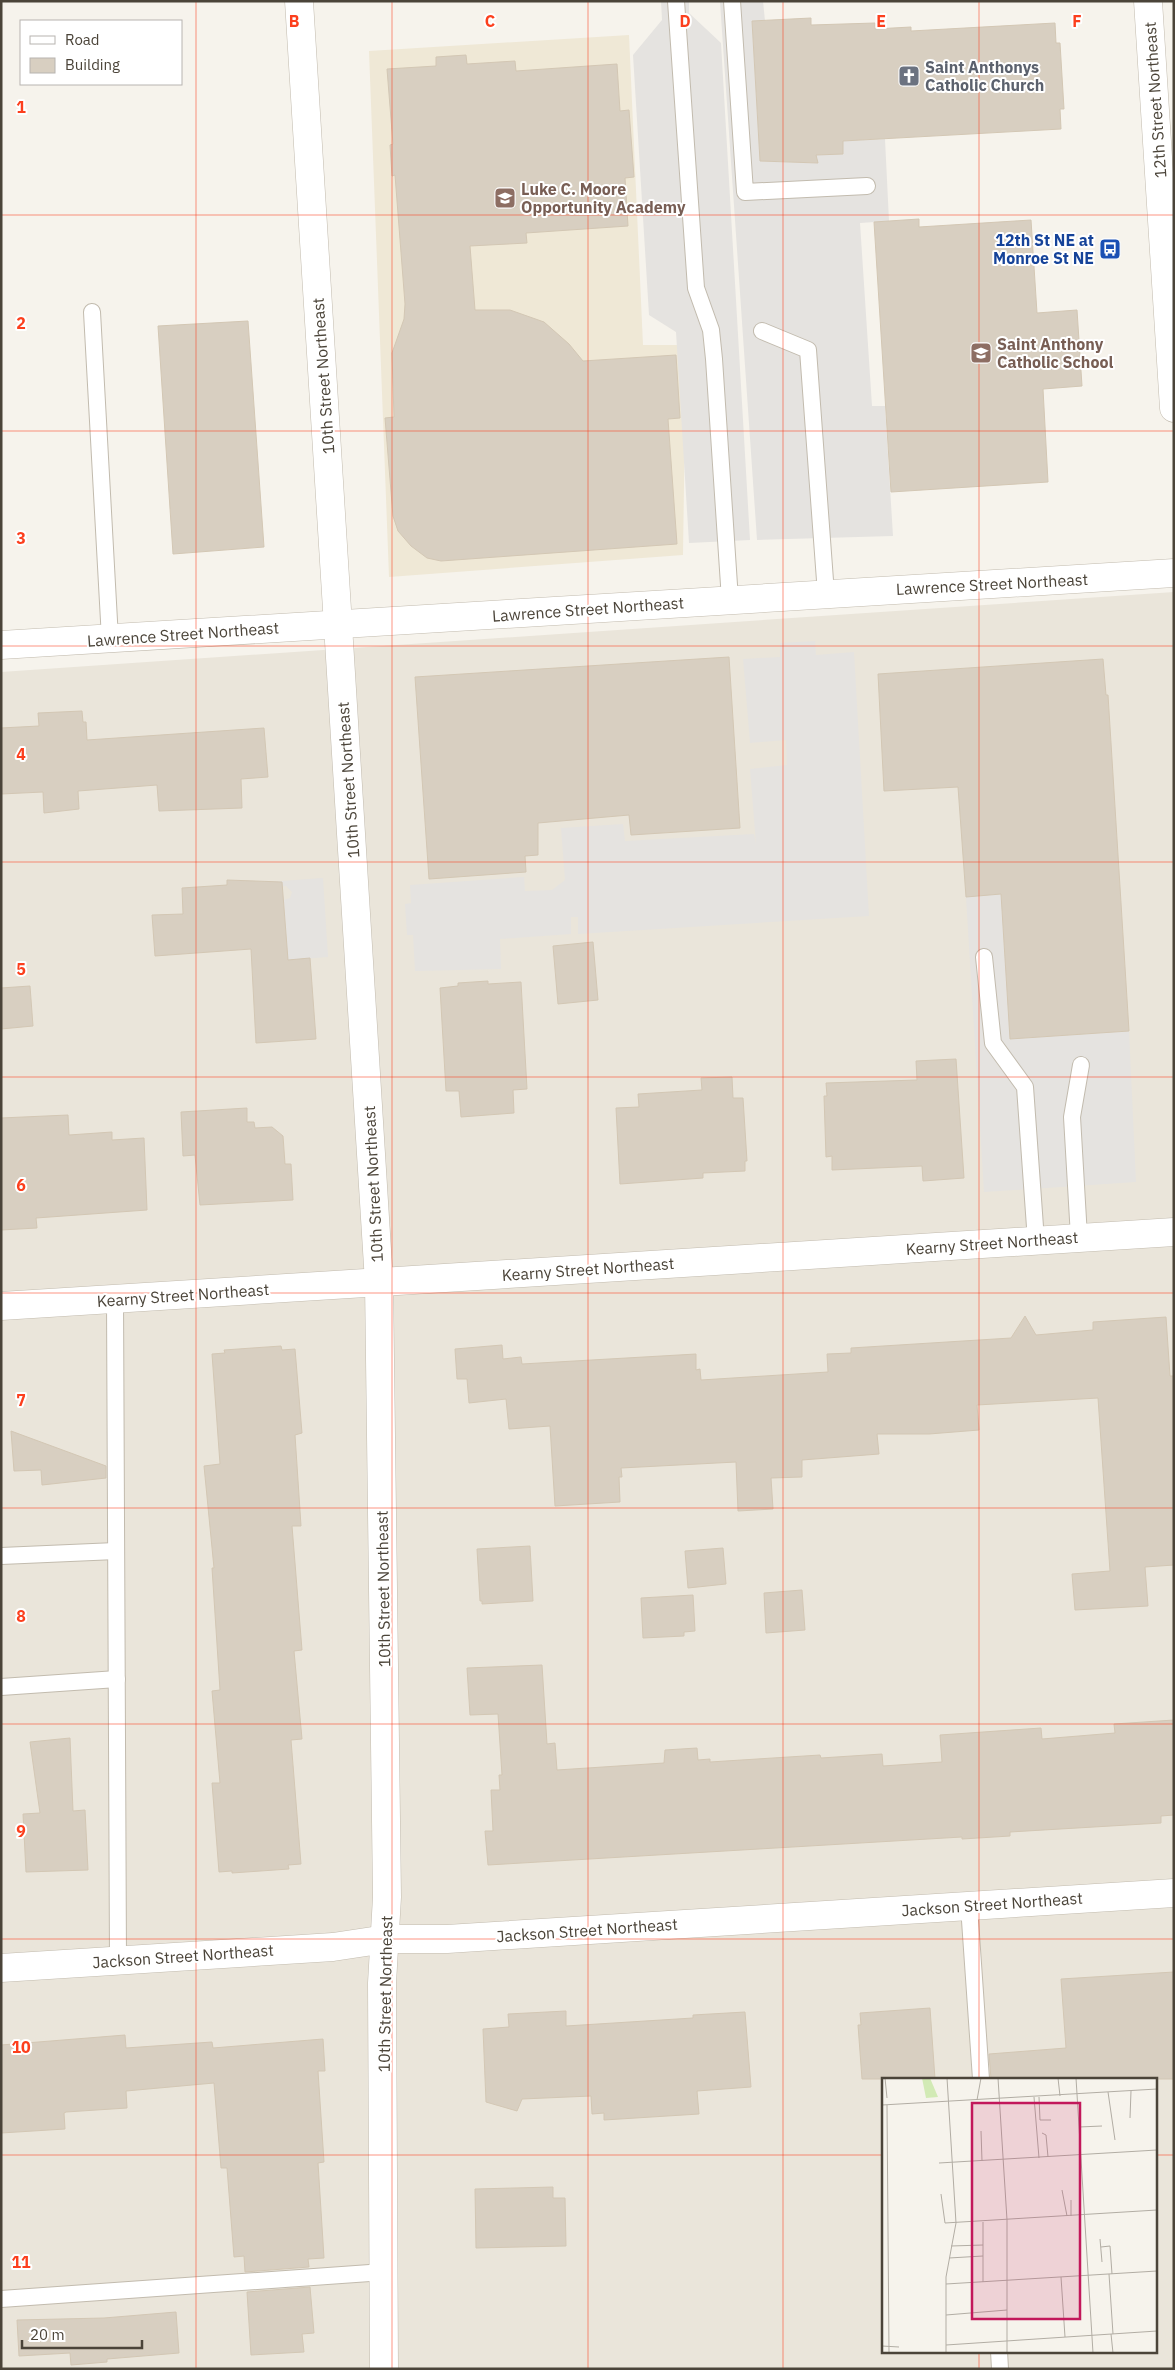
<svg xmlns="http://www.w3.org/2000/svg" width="1175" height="2370" font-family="'IBM Plex Sans',sans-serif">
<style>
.residential{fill:#eae5da;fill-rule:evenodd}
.education{fill:#efe8d6}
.parking{fill:#e5e3e0}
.building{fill:#d8cfc1;stroke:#d3c7b4}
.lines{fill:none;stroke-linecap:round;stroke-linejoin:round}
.service-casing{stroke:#c2bbae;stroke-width:18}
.minor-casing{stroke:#c2bbae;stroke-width:29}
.tertiary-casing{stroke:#c2bbae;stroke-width:29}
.service{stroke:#fff;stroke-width:16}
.minor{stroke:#fff;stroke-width:28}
.tertiary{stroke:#fff;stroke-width:28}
.grid{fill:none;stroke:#fc3f1d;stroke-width:1;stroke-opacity:0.55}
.labels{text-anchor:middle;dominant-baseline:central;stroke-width:4;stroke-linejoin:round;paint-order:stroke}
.worship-label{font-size:16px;font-weight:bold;fill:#5b616d;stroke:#fff;text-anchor:start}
.street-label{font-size:16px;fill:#4b4439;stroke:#fff}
.education-label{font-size:16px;font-weight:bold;fill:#785e54;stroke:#fff;text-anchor:start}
.transit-label{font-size:16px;font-weight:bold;fill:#164399;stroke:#fff;text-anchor:end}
.inset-road{fill:none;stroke:#b2ada4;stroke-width:1}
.view{fill:#c2185b;fill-opacity:0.15;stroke:#c2185b;stroke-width:2.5}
.inset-edge{fill:none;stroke:#4b4439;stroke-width:2.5}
.grid-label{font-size:16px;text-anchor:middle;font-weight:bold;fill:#fc3f1d;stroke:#fff;stroke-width:4;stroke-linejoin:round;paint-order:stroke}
</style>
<rect width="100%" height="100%" fill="#f6f3ec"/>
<path class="residential" d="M1174,592V2369H1V672ZM884,2079H1156V2351H884Z"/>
<path class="education" d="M629,35L643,345H686L683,555L389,577L369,51Z"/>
<g class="parking">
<path d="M661,1H689V13L721,43L750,540L689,543L676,332L649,315L633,55L662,20Z"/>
<path d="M763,1L765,21L752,22L760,161L817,163L816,155L843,154V141L885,139L889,221L860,223L872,406H885L893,536L757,540L720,2Z"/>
<path d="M815,641L816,655L854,652L869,916L578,934V917H571V934L500,939L501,969L415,971L413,935H407L405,904L411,903L410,885L524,877L525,891L552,890L565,880L561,828L623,824L625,841L754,834L756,844L750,769L787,765L786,740L750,743L743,659L780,657V643Z"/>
<path d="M323,878L328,957L288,960L284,900L290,898L292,892L286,886L269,887V882Z"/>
<path d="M1001,894L1011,1039L1129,1031L1136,1182L984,1192L966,897Z"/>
</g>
<g class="building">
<path d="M811,18V25L875,23V29L911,27V31L1055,23L1056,43H1060L1064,109H1060L1061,129L843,141V154L816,155L818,163L760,161L752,21Z"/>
<path d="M466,55L467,64L515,61L516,71L617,64L620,111L629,110L634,177L625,178L628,226L526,233L527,243L470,246L475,310H510L544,322L569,344L583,361L676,355L680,418L668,419L677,544L441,561L427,558L411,546L398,531L393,516L385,418L394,417L392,353L404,319L405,304L395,175L392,176L390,145L393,144L387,69L436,66V57Z"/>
<path d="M919,219V227L1031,220L1037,313L1077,310L1082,386L1043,389L1048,482L891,492L874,222Z"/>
<path d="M248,321L264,547L173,554L158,326Z"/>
<path d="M729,657L740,828L631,835L629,815L538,823V855L525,856L526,872L429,879L415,677Z"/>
<path d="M1103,659L1106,695H1108L1129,1031L1010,1039L1001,894L966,897L958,787L884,791L878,674Z"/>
<path d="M82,711L83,722H86L87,740L264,728L268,777L241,779L242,808L159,811L157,785L78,791L79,809L44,813L43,792L1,794V728L39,726L38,713Z"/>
<path d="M227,880L282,882L288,960L310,958L316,1039L256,1043L251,949L155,956L152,915L183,914L182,888L227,885Z"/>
<path d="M593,942L598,1000L558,1004L553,946Z"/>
<path d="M488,981V984L521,982L527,1089L513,1090L514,1113L461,1117L459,1091H446L440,988L458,986V983Z"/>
<path d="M30,986L33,1026L1,1029V988Z"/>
<path d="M956,1059L964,1178L923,1181L922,1166L832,1170V1156L826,1157L824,1096H827L826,1083L917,1080L916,1061Z"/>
<path d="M732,1077L733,1098H743L747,1161H745V1171L703,1173V1178L620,1184L616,1108L639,1107L638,1094L702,1090L701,1078Z"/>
<path d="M247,1108V1122H254L255,1128L272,1127L283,1136L285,1164H291L293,1200L200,1205L195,1155L183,1156L181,1112Z"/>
<path d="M68,1115L69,1135L112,1132V1140L144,1138L147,1210L36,1218L37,1228L1,1230V1118Z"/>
<path d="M1025,1316L1036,1335L1093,1330V1322L1166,1317L1170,1376H1174V1565L1145,1567L1148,1606L1075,1610L1072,1574L1110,1571L1098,1398L977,1405L979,1430L929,1434H877L879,1454L802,1460V1477L771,1478L773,1509L738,1511L736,1462L621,1468L622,1477H619L620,1502L555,1506L550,1426L509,1429L506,1399L469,1403L467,1379H457L455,1349L502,1345L503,1359L521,1357L522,1364L696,1354V1370L700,1369L701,1380L828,1372L827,1354L851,1353V1348L1011,1338Z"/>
<path d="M281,1346L282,1350L295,1349L302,1433L295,1435L301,1526H292L302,1650L294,1651L302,1739L291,1740L301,1864L288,1865L289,1869L232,1873V1871L219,1872L212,1783H220L212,1691L220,1690L212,1568H214L204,1466L220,1464L212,1354L225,1353L224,1350Z"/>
<path d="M11,1431L106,1466V1478L42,1485L41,1470L14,1471Z"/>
<path d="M530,1546L533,1601L482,1604V1601H480L477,1549Z"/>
<path d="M723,1548L726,1584L688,1588L685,1551Z"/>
<path d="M802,1590L805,1630L766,1633L764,1593Z"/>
<path d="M693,1595L695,1631L684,1632V1636L643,1638L641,1598Z"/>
<path d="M542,1665L547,1744L555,1743L557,1770L664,1763L665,1750L697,1748L698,1760L710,1759V1762L820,1755L821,1758L882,1754L883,1766L942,1762L940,1735L1041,1728L1042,1739L1115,1733L1114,1724L1174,1720V1815L1161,1816V1823L1010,1832V1836L962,1839V1837L488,1865L485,1831H493L491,1790H500L499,1775H502L498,1714L470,1715L467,1668Z"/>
<path d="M70,1738L73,1811L85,1810L88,1870L26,1872L23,1814L40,1813L30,1742Z"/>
<path d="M1174,1972V2079H991L989,2054L1066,2048L1061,1979Z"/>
<path d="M930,2008L935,2079H862L858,2025H861L860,2013Z"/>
<path d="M566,2011V2026L693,2018V2015L745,2012L751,2087L697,2091L699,2114L604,2120V2113L592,2114L591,2096L522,2099L517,2111L486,2102L483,2029L509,2027L508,2014Z"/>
<path d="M125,2035L126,2048L212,2042L213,2048L323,2039L325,2071H318L324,2162L318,2163L324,2258L308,2259L309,2267L245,2272L244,2256L234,2257L227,2168H221L214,2083L126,2091L127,2108L66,2112L64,2113L65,2129L1,2133V2045Z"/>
<path d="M553,2187V2198H565L566,2246L476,2248L475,2189Z"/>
<path d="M310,2287L314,2333L302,2334L304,2352L251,2355L247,2292Z"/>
<path d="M176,2312L179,2353L107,2359V2362L71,2365L70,2353L19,2356L17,2320L104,2318Z"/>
</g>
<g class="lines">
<g class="service-casing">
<g id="service">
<path d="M676,1L696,288L711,330L714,359L730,600"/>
<path d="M732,1L745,192L867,186"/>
<path d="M92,312L110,639"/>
<path d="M762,331L808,350L826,594"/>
<path d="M984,957L993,1043L1025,1087L1036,1241"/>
<path d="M1079,1237L1072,1117L1081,1065"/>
<path d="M115,1299L118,1960"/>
<path d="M1,1556L116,1551"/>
<path d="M1,1687L117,1679"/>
<path d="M969,1906L981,2079"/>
<path d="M1,2299L384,2272"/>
<path d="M999,2351L1000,2369"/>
</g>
</g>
<g class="minor-casing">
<g id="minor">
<path d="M299,1L379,1282L387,1897L382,1983L384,2369"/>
<path d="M1,645L1174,573"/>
<path d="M1,1306L1174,1232"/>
<path d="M1,1968L333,1947L386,1939H447L1174,1893"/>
</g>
</g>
<g class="tertiary-casing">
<path id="tertiary" d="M1148,1L1174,408"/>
</g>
<use href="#service" class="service"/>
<use href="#minor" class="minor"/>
<use href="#tertiary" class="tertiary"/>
</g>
<path class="grid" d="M196,1V2369M392,1V2369M588,1V2369M783,1V2369M979,1V2079M1,215H1174M1,431H1174M1,646H1174M1,862H1174M1,1077H1174M1,1293H1174M1,1508H1174M1,1724H1174M1,1939H1174M1,2155H884M1156,2155H1174M979,2351V2369"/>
<defs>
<g id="church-square" transform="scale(1.125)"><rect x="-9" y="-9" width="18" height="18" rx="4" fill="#6b7280" stroke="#fff"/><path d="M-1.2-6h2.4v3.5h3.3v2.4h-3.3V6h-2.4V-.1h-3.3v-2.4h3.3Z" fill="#fff"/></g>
<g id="school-square" transform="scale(1.125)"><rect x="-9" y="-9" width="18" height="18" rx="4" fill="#8d6e63" stroke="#fff"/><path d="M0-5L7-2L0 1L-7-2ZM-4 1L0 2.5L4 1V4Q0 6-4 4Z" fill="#fff"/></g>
<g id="bus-square" transform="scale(1.125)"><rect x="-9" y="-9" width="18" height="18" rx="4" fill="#1a4fb4" stroke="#fff"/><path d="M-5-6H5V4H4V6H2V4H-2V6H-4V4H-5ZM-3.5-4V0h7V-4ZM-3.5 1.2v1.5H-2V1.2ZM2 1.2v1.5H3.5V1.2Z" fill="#fff"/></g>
</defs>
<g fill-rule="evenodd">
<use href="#church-square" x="909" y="76"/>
<use href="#school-square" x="505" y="198"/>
<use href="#bus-square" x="1110" y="249"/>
<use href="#school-square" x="981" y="353"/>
</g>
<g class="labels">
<g class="worship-label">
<text x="925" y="67">Saint Anthonys<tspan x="925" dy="18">Catholic Church</tspan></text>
</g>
<g class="street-label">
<text transform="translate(1155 100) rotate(-94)">12th Street Northeast</text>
<text transform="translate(323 376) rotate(-94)">10th Street Northeast</text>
<text transform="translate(992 584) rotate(-3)">Lawrence Street Northeast</text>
<text transform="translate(588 609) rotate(-4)">Lawrence Street Northeast</text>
<text transform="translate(183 634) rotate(-4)">Lawrence Street Northeast</text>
<text transform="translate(348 780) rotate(-94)">10th Street Northeast</text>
<text transform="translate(373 1184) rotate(-93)">10th Street Northeast</text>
<text transform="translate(992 1243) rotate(-4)">Kearny Street Northeast</text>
<text transform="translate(588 1269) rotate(-4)">Kearny Street Northeast</text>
<text transform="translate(183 1295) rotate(-4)">Kearny Street Northeast</text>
<text transform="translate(383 1589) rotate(-91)">10th Street Northeast</text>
<text transform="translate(992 1904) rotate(-4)">Jackson Street Northeast</text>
<text transform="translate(587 1930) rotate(-4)">Jackson Street Northeast</text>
<text transform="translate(183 1956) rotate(-4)">Jackson Street Northeast</text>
<text transform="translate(385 1994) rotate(-89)">10th Street Northeast</text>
</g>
<g class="education-label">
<text x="521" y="189">Luke C. Moore<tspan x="521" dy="18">Opportunity Academy</tspan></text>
<text x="997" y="344">Saint Anthony<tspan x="997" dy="18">Catholic School</tspan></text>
</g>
<g class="transit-label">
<text x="1094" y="240">12th St NE at<tspan x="1094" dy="18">Monroe St NE</tspan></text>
</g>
</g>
<g transform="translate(882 2078)">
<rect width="275" height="275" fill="#f6f3ec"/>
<path d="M40,0H48L56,19L44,20Z" fill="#d2eab5"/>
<path class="inset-road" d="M3,0L5,20M116,0L125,142V275M176,0L178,18M194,0L211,275M226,14L233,62M152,19L157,80M157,19L158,42H169M95,22L99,0M0,27L275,11M5,27L7,275M248,40L249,13M197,49L220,48M99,53L100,83M160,55L164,57L166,79M57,85L275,72M180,112L185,138M59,116L63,145L275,132M189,138V122M101,144V204M218,161L220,184M69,168L101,167M219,169L228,168L230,196M67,180L101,178M227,196L231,256M179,199L183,259M64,206L275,193M64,237L125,232M229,256L231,275M64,267L275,253M0,268L17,269M64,275V199L74,145L65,0"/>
<path class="view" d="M90,25H198V241H90Z"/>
<rect width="275" height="275" class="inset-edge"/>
</g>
<g class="grid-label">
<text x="294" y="27">B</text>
<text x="490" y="27">C</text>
<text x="685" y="27">D</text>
<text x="881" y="27">E</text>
<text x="1077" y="27">F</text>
<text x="21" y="113">1</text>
<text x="21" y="329">2</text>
<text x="21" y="544">3</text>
<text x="21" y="760">4</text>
<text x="21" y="975">5</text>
<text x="21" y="1191">6</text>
<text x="21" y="1406">7</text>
<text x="21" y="1622">8</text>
<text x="21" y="1837">9</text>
<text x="21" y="2053">10</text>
<text x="21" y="2268">11</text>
</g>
<rect width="1175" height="2370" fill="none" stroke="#4b4439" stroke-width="5"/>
<rect x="20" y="20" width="162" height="65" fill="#ffffff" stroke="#b7b4b0"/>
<rect x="30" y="36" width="25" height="8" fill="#ffffff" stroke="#b7b4b0"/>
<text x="65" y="45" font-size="15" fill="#4b4439">Road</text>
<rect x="30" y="58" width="25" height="15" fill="#d8cfc1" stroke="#b7b4b0"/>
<text x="65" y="70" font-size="15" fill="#4b4439">Building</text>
<path d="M22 2340v8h120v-8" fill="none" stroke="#4b4439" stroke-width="2.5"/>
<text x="30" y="2340" font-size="15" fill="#4b4439" stroke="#ffffff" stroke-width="4" paint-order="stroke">20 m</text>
</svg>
